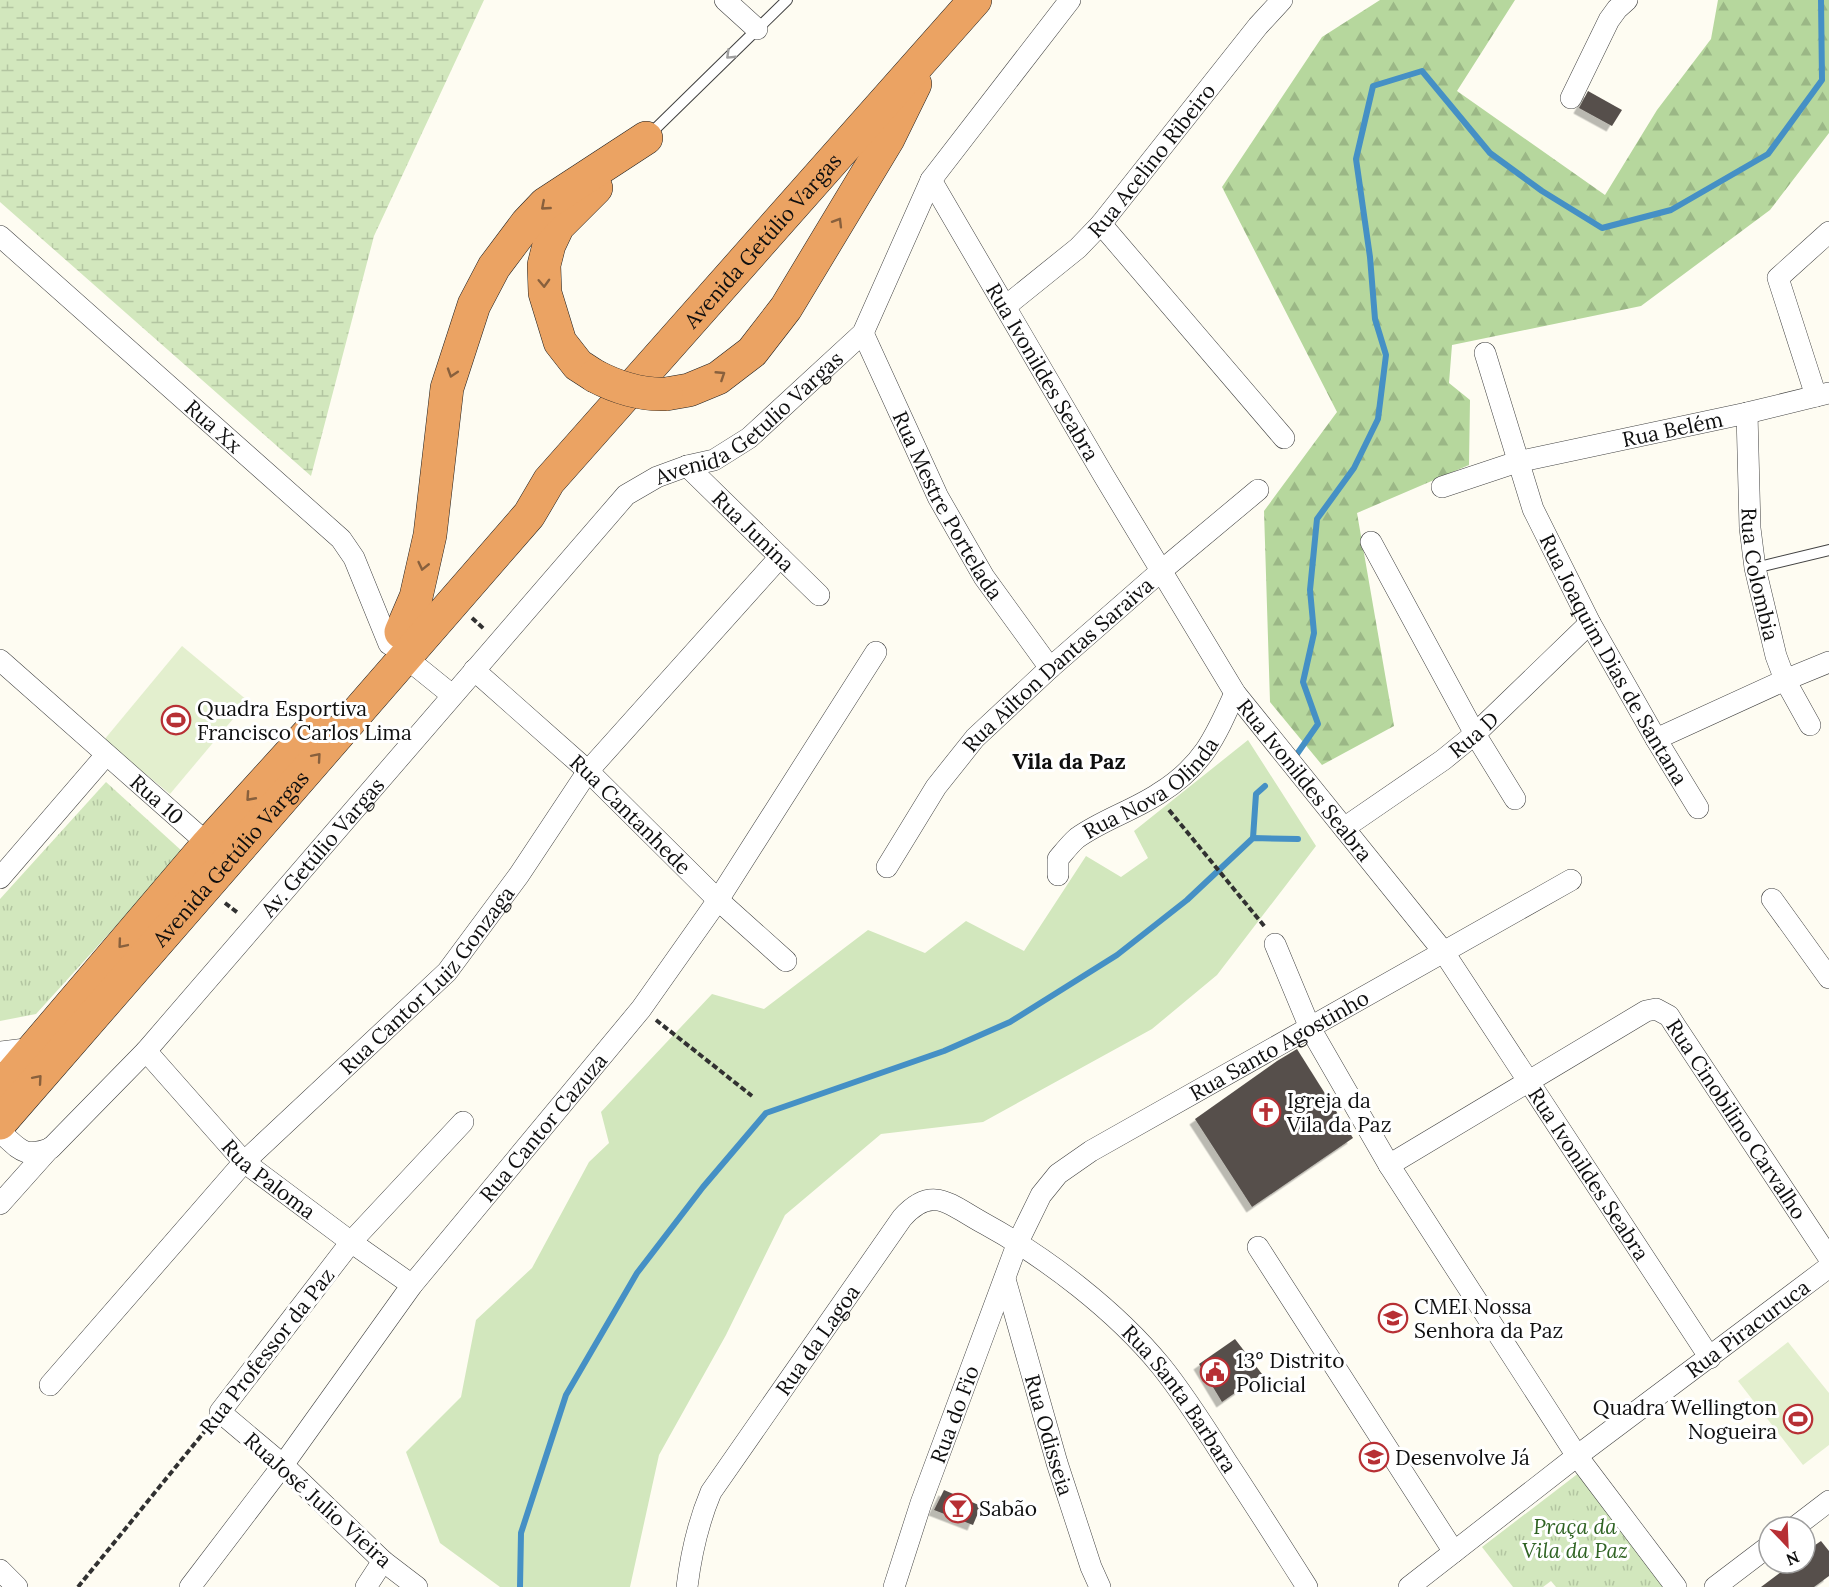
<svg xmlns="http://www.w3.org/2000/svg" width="1829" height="1587" font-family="Lora,serif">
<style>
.grass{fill:#d2e7bd}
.forest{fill:url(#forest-firs)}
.wetland{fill:url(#wetland-marsh)}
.park{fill:url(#park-tufts)}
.pitch{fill:#e3efce}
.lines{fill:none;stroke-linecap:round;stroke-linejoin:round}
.stream{stroke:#4590c5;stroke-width:6}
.building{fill:#57504c;filter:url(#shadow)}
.lane-casing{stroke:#424242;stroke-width:12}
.street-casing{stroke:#424242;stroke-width:22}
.highway-casing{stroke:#202020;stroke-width:34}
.path{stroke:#313131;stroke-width:4;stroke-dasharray:6 3;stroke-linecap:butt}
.lane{stroke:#fff;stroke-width:10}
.street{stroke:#fff;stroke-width:21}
.highway{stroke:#eba363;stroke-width:33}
.highway-bridge-casing{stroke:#202020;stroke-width:34;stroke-linecap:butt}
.highway-bridge{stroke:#eba363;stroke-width:33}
.oneway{stroke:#9f9f9f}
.oneway2{stroke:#88603d}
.labels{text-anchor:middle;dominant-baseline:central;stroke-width:6;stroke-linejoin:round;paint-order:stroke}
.street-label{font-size:21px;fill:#0f0f0f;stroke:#fff}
.poi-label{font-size:21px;fill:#0f0f0f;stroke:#fff;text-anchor:start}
.park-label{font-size:21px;font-style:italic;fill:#2f6323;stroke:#fff}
.neighbourhood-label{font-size:22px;font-weight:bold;fill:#0f0f0f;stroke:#fff}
</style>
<defs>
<pattern id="forest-firs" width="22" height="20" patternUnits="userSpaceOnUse" patternTransform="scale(1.5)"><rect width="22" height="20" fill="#b6d79d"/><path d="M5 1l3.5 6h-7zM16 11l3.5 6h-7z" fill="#9bb786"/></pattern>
<pattern id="wetland-marsh" width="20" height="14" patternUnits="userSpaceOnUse" patternTransform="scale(1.5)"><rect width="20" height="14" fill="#d2e7bd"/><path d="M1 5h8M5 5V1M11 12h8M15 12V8" fill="none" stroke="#b3c5a1"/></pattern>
<pattern id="park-tufts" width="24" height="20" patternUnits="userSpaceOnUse" patternTransform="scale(1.5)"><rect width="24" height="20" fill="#d2e7bd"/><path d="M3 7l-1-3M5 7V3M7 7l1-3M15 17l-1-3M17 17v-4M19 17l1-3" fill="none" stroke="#b3c5a1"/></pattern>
<filter id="shadow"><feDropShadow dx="-5.5" dy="5.5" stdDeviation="0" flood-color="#0004"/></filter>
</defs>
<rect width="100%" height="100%" fill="#fefcf2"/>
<path class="grass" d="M1248,740L1316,846L1217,975L1152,1029L983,1122L881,1134L785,1215L726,1335L659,1455L630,1587H500L440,1543L406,1452L461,1397L476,1320L532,1268L589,1162L609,1143L601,1112L712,994L764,1009L868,930L925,953L966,921L1024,951L1086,856L1121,877L1148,858L1134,831Z"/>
<path class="forest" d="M1380,0H1515L1457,91L1605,195L1657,110L1711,39L1718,0H1829V133L1770,210L1641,306L1452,345L1449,383L1470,400L1469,465L1357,513L1394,726L1322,765L1270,702L1264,511L1337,412L1222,187L1322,37Z"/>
<path class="wetland" d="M0,0H484L374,236L311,476L0,202Z"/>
<g class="park">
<path d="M106,782L183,852L36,1014L0,1021V899Z"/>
<path d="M1584,1469L1675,1587H1556L1551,1581L1543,1587H1513L1482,1547Z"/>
</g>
<g class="pitch">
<path d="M182,646L248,701L170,794L104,740Z"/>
<path d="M1788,1342L1829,1393V1445L1803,1465L1738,1381Z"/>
</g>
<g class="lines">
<g class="stream">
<path d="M1297,754L1318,724L1303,682L1314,633L1310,590L1317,519L1354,468L1378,419L1386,355L1375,319L1370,257L1356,159L1373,86L1422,71L1490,153L1542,191L1602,228L1671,210L1768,154L1822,80L1821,0"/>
<path d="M1253,838L1256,794L1265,786"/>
<path d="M520,1587L521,1533L566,1395L637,1273L703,1187L766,1113L944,1051L1010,1022L1117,955L1187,900L1253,838L1298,839"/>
</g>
</g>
<g class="building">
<path d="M1588,91L1622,110L1612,126L1579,108Z"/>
<path d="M1297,1049L1353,1138L1252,1207L1195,1119L1277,1061Z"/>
<path d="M1235,1339L1262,1374L1222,1402L1199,1364Z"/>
<path d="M944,1490L981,1506L973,1525L934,1510Z"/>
<path d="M1821,1541L1829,1551V1576L1814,1587H1761L1793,1563H1805V1552Z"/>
</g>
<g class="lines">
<g class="lane-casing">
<g id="lane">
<path d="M648,136L787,0"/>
<path d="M1755,568L1829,550"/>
</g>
</g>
<g class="street-casing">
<g id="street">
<path d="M725,0L757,29"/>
<path d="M1571,98L1609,20L1617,9L1627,0"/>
<path id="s1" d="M931,180L1104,476L1235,693L1443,951L1710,1358"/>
<path d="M1101,224L1284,438"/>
<path id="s2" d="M0,236L341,539L354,558L389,644"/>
<path id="s3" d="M1006,306L1078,248L1101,224L1258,26L1282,0"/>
<path id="s4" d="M863,333L938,497L984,577L1050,668"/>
<path id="s5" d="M1485,353L1533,509L1590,623L1656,739L1698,808"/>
<path d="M1816,396L1778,278L1829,232"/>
<path id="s6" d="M1747,413L1750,528L1755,568L1776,656L1785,680L1810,725"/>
<path id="s7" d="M687,466L819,595"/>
<path id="s8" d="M1442,487L1517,462L1747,413L1829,393"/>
<path d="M1371,542L1475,734L1515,799"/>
<path d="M405,657L452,695"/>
<path id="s9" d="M0,660L208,844"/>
<path id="s10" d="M474,670L588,771L718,900L786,961"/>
<path d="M1656,739L1785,680L1829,662"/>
<path id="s11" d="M1344,828L1443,760L1475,734L1590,623"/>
<path id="s12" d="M887,867L936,787L975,738L1050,668L1161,571L1258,490"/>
<path id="s13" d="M1058,875V859C1064,852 1070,844 1077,838C1102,820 1132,811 1158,794C1202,767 1215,738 1235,693"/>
<path d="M0,878L106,755"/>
<path d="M1772,899L1829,978"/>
<path d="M1275,944L1310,1028L1389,1165L1577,1456L1676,1587"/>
<path id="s14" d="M146,1051L244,1162L351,1242L412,1285"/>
<path d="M0,1052L34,1048"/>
<path id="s15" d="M0,1132C20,1149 23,1159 51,1148L146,1051L626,495L657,477L687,466L714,460L749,438L863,333L931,180L1070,0"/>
<path id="s16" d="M1389,1165L1646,1011L1656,1009L1669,1016L1674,1024L1829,1258"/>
<path d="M0,1204L50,1148"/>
<path d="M1258,1247L1454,1552"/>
<path id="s17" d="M1005,1279L1057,1463L1091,1567L1100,1587"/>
<path id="s18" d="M50,1385L244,1162L447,972L519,875L588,771L780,557"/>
<path d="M1795,1527L1829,1501"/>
<path d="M0,1570L17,1587"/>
<path id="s19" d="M190,1587L283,1465L412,1285L641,1009L718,900L876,652"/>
<path d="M366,1587L383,1561"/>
<path d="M417,1587L383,1561L283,1465L220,1412L351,1242L463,1122"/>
<path id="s20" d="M687,1587C691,1554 698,1523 711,1492L902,1218C933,1183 951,1206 985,1224C1047,1258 1116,1311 1161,1366C1186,1397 1207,1431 1228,1464C1255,1505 1281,1546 1307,1587"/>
<path id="s21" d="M894,1587L921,1503L1018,1242L1041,1195L1058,1174L1091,1151L1571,880"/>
<path id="s22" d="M1409,1587L1577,1456L1829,1267"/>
<path d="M1715,1587L1769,1546"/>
</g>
</g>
<g class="highway-casing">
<g id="highway">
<path d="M595,376L578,365L560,342L545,293L544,265L549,245L558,226L596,188"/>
<path d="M666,394L689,390L718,378L752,352L786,308L888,139L915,84"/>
<path d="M401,632L416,597L430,535L447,388L474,305L494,267L527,223L545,204L646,138"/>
<path d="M0,1088L208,844L316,725"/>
<path id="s23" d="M0,1123L529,515L549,481L975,0"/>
</g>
</g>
<g class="path">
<path d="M472,618L484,629"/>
<path d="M1169,810L1265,927"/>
<path d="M225,903L238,913"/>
<path d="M656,1020L752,1096"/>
<path d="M78,1587L209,1426"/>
</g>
<use href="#lane" class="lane"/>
<use href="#street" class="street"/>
<use href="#highway" class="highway"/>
<g class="highway-bridge-casing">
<path id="highway-bridge" d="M595,376C618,388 641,395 666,394"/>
</g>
<use href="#highway-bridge" class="highway-bridge"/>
</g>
<defs><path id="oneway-chevron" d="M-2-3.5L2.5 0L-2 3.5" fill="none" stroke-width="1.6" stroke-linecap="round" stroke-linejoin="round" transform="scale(1.5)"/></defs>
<use class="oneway" href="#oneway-chevron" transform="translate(730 55) rotate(136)"/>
<g class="oneway2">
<use href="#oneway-chevron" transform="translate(545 206) rotate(139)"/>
<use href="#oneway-chevron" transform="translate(838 222) rotate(-59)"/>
<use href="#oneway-chevron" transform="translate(544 283) rotate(88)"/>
<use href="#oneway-chevron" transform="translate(452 373) rotate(108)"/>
<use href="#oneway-chevron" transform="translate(721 375) rotate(-33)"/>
<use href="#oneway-chevron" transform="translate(423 566) rotate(103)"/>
<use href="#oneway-chevron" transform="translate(317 757) rotate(-49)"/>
<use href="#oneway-chevron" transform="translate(250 797) rotate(132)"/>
<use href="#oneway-chevron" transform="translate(122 944) rotate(130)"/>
<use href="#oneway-chevron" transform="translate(38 1079) rotate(-49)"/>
</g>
<defs>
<g id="stadium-ring" transform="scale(1.5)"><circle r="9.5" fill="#fff" stroke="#b72f34" stroke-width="1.5"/><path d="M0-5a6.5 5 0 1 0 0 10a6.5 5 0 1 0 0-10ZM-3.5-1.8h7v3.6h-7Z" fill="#b72f34"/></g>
<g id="church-ring" transform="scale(1.5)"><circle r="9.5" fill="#fff" stroke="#b72f34" stroke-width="1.5"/><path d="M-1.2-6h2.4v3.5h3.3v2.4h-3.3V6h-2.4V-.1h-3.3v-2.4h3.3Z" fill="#b72f34"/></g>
<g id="school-ring" transform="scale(1.5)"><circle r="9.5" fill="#fff" stroke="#b72f34" stroke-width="1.5"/><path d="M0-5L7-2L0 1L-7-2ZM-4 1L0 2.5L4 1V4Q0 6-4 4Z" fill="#b72f34"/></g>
<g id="civic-ring" transform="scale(1.5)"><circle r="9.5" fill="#fff" stroke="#b72f34" stroke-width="1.5"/><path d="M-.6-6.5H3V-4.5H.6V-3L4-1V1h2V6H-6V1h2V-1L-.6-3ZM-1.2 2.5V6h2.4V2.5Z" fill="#b72f34"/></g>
<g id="university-ring" transform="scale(1.5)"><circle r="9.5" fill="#fff" stroke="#b72f34" stroke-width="1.5"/><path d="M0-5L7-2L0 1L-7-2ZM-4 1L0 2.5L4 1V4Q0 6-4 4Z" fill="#b72f34"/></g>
<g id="bar-ring" transform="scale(1.5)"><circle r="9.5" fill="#fff" stroke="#b72f34" stroke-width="1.5"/><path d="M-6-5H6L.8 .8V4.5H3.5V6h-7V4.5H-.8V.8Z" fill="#b72f34"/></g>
</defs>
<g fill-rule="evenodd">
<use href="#stadium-ring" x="176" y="720"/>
<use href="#church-ring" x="1266" y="1112"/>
<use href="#school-ring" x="1393" y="1318"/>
<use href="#civic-ring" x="1215" y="1372"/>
<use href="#stadium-ring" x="1798" y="1419"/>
<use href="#university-ring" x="1374" y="1457"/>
<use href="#bar-ring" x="958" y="1508"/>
</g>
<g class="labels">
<g class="street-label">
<text stroke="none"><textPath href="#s3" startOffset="207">Rua Acelino Ribeiro</textPath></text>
<text stroke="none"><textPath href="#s23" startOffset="1167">Avenida Getúlio Vargas</textPath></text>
<text stroke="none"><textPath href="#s1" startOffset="222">Rua Ivonildes Seabra</textPath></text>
<text stroke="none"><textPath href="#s15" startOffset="1076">Avenida Getulio Vargas</textPath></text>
<text stroke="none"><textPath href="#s2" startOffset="286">Rua Xx</textPath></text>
<text stroke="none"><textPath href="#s8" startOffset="238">Rua Belém</textPath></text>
<text stroke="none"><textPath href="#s4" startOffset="192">Rua Mestre Portelada</textPath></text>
<text stroke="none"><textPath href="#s7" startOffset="93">Rua Junina</textPath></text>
<text stroke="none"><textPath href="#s6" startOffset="162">Rua Colombia</textPath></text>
<text stroke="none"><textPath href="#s5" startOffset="334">Rua Joaquim Dias de Santana</textPath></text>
<text stroke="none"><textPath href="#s12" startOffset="267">Rua Ailton Dantas Saraiva</textPath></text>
<text stroke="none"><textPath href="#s11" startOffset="160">Rua D</textPath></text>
<text stroke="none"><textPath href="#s1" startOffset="708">Rua Ivonildes Seabra</textPath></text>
<text stroke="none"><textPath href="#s13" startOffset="134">Rua Nova Olinda</textPath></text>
<text stroke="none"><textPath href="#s9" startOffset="210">Rua 10</textPath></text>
<text stroke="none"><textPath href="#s10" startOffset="213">Rua Cantanhede</textPath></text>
<text stroke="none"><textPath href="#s15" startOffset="464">Av. Getúlio Vargas</textPath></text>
<text stroke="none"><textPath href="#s23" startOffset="351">Avenida Getúlio Vargas</textPath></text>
<text stroke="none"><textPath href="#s18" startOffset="554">Rua Cantor Luiz Gonzaga</textPath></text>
<text stroke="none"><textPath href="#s21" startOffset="702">Rua Santo Agostinho</textPath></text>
<text stroke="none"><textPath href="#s16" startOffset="448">Rua Cinobilino Carvalho</textPath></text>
<text stroke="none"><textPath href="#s19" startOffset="580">Rua Cantor Cazuza</textPath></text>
<text stroke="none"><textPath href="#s1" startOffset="1194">Rua Ivonildes Seabra</textPath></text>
<text stroke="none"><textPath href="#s14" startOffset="178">Rua Paloma</textPath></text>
<text stroke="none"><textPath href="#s22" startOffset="426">Rua Piracuruca</textPath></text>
<text stroke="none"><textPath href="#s20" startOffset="284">Rua da Lagoa</textPath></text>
<text transform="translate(267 1351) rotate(-52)">Rua Professor da Paz</text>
<text stroke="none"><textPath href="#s20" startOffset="792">Rua Santa Barbara</textPath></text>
<text stroke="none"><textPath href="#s21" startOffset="183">Rua do Fio</textPath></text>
<text stroke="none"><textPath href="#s17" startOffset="162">Rua Odisseia</textPath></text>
<text transform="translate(318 1500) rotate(42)">RuaJosé Julio Vieira</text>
</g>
<g class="poi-label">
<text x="197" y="708">Quadra Esportiva<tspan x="197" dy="24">Francisco Carlos Lima</tspan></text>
<text x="1287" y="1100">Igreja da<tspan x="1287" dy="24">Vila da Paz</tspan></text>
<text x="1414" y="1306">CMEI Nossa<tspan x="1414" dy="24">Senhora da Paz</tspan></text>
<text x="1236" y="1360">13° Distrito<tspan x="1236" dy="24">Policial</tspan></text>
<text x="1777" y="1407" text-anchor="end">Quadra Wellington<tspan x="1777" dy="24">Nogueira</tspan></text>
<text x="1395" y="1457">Desenvolve Já</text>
<text x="979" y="1508">Sabão</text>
</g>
<g class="park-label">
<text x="1575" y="1526">Praça da<tspan x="1575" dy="24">Vila da Paz</tspan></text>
</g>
<g class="neighbourhood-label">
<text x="1069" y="761">Vila da Paz</text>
</g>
</g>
<g transform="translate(1787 1545) rotate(157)"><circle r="28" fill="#ffffff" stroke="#9f9f9f" stroke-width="1.5"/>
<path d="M0-4.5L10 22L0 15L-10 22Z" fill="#b72f34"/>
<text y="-9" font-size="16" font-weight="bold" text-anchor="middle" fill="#0f0f0f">N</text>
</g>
</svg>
